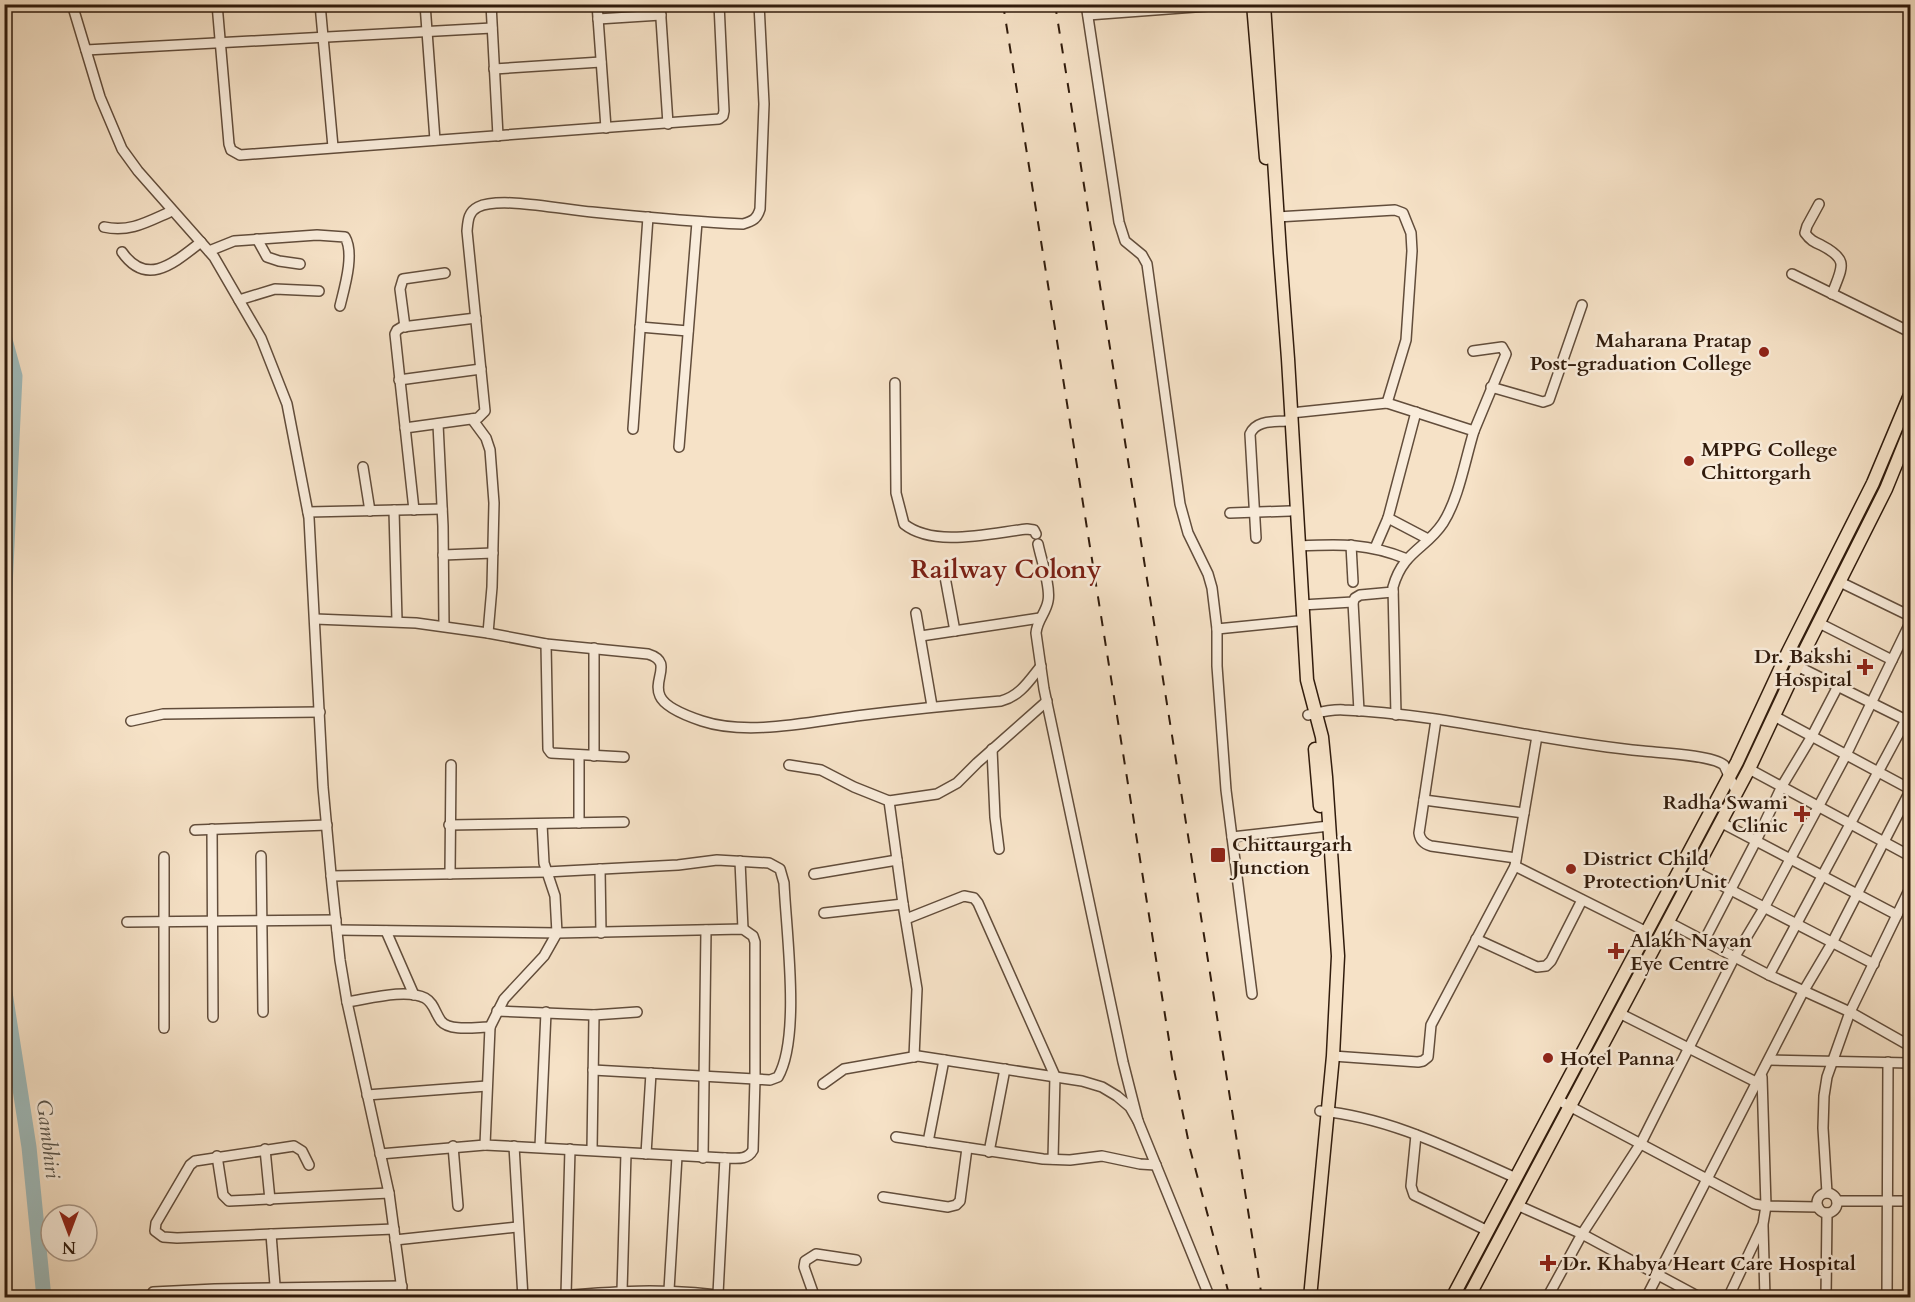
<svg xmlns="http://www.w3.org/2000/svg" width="1915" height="1302" font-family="Cardo,serif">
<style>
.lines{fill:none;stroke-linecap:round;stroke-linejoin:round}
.river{stroke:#9fbcbd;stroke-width:15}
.minor-casing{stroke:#624d3b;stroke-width:12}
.major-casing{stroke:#301b0c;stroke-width:15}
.minor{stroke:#f9ecdb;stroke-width:9}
.major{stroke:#f6e2c7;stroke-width:12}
.rail{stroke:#301b0c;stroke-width:2;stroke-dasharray:10 10;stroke-linecap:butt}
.poi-dot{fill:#8f2418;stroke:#f9ecdb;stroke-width:2}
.labels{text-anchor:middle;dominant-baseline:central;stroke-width:5;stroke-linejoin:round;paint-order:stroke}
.poi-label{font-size:20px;font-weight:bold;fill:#301b0c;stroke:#f9ecdb;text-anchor:start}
.water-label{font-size:21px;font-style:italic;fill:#57534a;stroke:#f9ecdb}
.district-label{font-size:26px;font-weight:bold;fill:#7a1f14;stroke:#f9ecdb}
</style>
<rect width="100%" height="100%" fill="#f6e2c7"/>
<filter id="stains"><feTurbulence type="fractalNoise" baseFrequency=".00333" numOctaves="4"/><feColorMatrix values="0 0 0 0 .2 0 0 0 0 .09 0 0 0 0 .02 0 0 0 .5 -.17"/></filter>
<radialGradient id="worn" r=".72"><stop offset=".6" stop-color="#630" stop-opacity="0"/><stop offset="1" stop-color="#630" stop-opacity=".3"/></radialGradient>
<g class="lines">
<g class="river">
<path d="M4,336L15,376L4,609"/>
<path d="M4,986L29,1147L44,1298"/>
</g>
<g class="minor-casing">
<g id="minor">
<path d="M72,4L100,97L122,149L138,171L214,257L261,338L287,404L309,518L323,787L332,885L340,960L347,1002L389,1193L403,1298"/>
<path d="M217,4L229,144L231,150L240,155L719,119L723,116L724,111L719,4"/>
<path d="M320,4L333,147"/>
<path d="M425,4L435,140"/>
<path d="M491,4L498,136"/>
<path d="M597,4L606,128"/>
<path d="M660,4L668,124"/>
<path d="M1086,4L1119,222L1125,241L1142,255L1147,264L1180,504L1188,533L1208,574L1212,588L1217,629V666L1226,790L1252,994"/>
<path d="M1088,15L1235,4"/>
<path d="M598,19L661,15"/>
<path d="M86,50L492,28"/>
<path d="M494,69L601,62"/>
<path d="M1819,204L1807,226L1805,233C1810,240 1814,242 1821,245C1850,260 1842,267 1832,294"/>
<path d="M1277,217L1395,210L1403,213L1411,233L1412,251L1406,340L1387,403"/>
<path d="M104,227C130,233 149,221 172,211"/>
<path d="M257,239L267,257L279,261L300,264"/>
<path d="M209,251L234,241L317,235L345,237C355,254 344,289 340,306"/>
<path d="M122,252C147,288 175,262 201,242"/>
<path d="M1792,274L1910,332"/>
<path d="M239,300L275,289L319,291"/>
<path d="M405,327L400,289L403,279L445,273"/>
<path d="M640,327L688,331"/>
<path d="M1473,351L1502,347L1506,354L1474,431"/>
<path d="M399,380L481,369"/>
<path d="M895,383L896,493L904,524C934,548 991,533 1027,529L1034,530L1036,534"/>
<path d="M1491,387L1543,402L1549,400L1582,305"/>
<path d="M1416,412L1388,518L1428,539"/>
<path d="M1291,413L1387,403L1474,431C1465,460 1459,498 1443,523C1426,549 1403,551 1393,587L1396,715"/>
<path d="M472,419L486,438L490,450L494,503L492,587L488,633"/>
<path d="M438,424L443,526L444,626"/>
<path d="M405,428L478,418L485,411L467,231C468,221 468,212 478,207C500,196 565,210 592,212C642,217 693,222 743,224C753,221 757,219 760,209L764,104L759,4"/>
<path d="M633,429L648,217"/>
<path d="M679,447L697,222"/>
<path d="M363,467L370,511"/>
<path d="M394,510L397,621"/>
<path d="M414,510L395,334L397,330L402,327L476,318"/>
<path d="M308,512L442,509"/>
<path d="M1230,513L1290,511"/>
<path d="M1256,538L1250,434C1256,420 1273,422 1286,421"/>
<path d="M1038,544C1041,559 1051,587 1048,601C1046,613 1037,620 1036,633L1044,689L1123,1062L1138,1121"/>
<path d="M1351,545L1353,582"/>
<path d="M1299,546C1340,544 1368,543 1407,559"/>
<path d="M1375,548L1388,518"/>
<path d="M443,555L493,553"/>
<path d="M945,577L955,631"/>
<path d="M1840,582L1910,616"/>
<path d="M1353,602L1359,711"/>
<path d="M1302,605L1353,602L1355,598L1360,595L1393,592"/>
<path d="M916,613L932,706"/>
<path d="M315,619L416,623L488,633L546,644L648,654C674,662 652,679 660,696C665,708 690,717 702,721C747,736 809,722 856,716C904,710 953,705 1001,701C1020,696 1029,681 1041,666"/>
<path d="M1819,623L1892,660"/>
<path d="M1217,629L1297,621"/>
<path d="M921,636L1040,618"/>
<path d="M546,644L548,749L551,753L624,757"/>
<path d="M594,648V756"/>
<path d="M1797,666L1910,722"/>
<path d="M1308,715C1321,712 1332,709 1344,710C1445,714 1543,742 1643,751C1662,753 1711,755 1724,765L1736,791"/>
<path d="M1774,716L1910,789"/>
<path d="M1436,720L1419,833C1420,840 1424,844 1431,846L1516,858"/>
<path d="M131,721L163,714L320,712"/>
<path d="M992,749L995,817L999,849"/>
<path d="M789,765L821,770L854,787L889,801L937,794L957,783L977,763L1047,701"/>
<path d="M1749,769L1910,856"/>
<path d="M1424,800L1524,813"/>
<path d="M889,801L903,904L917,989L914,1057"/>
<path d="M1720,822L1897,915"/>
<path d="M579,823V755"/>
<path d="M449,825L624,822"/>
<path d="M212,829L213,1017"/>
<path d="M195,830L327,825"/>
<path d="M1232,837L1329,826"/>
<path d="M261,856L263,1012"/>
<path d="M164,857V1028"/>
<path d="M740,861L743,929"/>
<path d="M1515,866L1647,932"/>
<path d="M600,869L601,933"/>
<path d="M1694,871L1874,964"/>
<path d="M450,874L451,765"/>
<path d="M814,874L897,860"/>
<path d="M331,876L546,872L678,865L717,860L769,863L780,869L784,883C786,931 801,1037 778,1077L770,1080L755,1079L753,1150C747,1161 736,1158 725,1158"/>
<path d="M824,913L903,904"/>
<path d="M906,919L964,896L974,898L978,903L1055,1076L1053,1159"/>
<path d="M127,922L336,920"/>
<path d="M1668,922L1769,975L1850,1012L1910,1046"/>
<path d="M337,930L557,933L743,929L753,936L755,942V1079L593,1070"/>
<path d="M386,931L414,995"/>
<path d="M1476,939L1537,967L1546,966L1551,961L1582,900"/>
<path d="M1704,941L1756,841L1782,786L1812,736L1838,686"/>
<path d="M1769,975L1906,720"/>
<path d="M347,1002C368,999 406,988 425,998C434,1003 435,1013 441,1021C450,1032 477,1027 490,1027L485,1145L725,1158L718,1294"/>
<path d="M497,1011L594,1015L637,1012"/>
<path d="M1619,1013L1758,1083"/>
<path d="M490,1027L504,999L544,956L557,933L555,896L544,863L542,824"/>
<path d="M1333,1056L1418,1062L1423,1061L1428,1057L1431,1025L1515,866L1537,736"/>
<path d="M1769,1060L1910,1063"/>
<path d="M823,1084L844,1069L918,1056L1082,1081L1102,1087L1117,1096L1130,1107L1138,1121L1210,1298"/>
<path d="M367,1095L487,1086"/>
<path d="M1558,1100L1754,1204L1766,1206L1818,1207"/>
<path d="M1320,1111C1389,1117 1453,1150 1516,1178"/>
<path d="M1416,1135L1411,1186L1414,1195L1488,1231"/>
<path d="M896,1137L1043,1159L1070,1160L1102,1156L1140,1164L1156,1165"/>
<path d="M928,1142L944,1060"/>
<path d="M453,1146L458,1206"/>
<path d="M514,1146L523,1298"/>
<path d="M540,1147L546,1012"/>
<path d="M265,1149L270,1200"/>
<path d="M592,1150L594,1015"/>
<path d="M989,1152L1005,1069"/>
<path d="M380,1154L485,1145"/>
<path d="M646,1154L651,1073"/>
<path d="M217,1156L223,1195L229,1201L389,1193"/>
<path d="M703,1158L706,930"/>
<path d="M309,1165L302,1151L294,1146L195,1161L190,1165L156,1223L155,1231L163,1237L177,1238L394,1229"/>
<path d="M1827,1193L1823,1128L1824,1096L1827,1077L1850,1012L1910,888"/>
<circle cx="1827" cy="1203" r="10"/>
<path d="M883,1197L948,1207L956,1205L960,1201L967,1148"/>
<path d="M1837,1201H1910"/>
<path d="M1517,1205L1582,1234L1701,1298"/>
<path d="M1763,1226L1765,1298"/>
<path d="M271,1234L276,1298"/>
<path d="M395,1240L517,1227"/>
<path d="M669,1290L677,1156"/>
<path d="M622,1291L626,1153"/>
<path d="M153,1292L215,1289L402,1286"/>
<path d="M566,1295L570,1149"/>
<path d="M534,1298C604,1292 666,1286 737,1298"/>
<path d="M815,1298L804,1267L805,1261L816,1254L856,1260"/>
<path d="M1547,1298L1582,1234L1641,1143L1734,958L1764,908L1846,755L1910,623"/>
<path d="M1646,1298L1803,992L1832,943L1910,791"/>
<path d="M1728,1298L1763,1224L1766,1206L1762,1077"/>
<path d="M1826,1298L1827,1213"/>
<path d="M1887,1298L1888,1062"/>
</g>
</g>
<g class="major-casing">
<g id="major">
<path d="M1253,4L1266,158"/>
<path d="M1264,4L1280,253L1288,359L1307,680L1322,737L1326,777L1338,956L1333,1056L1310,1298"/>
<path d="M1315,749L1320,806"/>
<path d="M1452,1298L1737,762L1788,652L1873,483L1910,395"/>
<path d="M1468,1298L1749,769L1801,658L1886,489L1910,430"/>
</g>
</g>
<use href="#minor" class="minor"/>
<use href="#major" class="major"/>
<g class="rail">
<path d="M1003,4L1173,1065L1190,1149L1230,1298"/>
<path d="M1055,4L1262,1298"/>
</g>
</g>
<g class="poi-dot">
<circle cx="1764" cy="352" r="6"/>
<circle cx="1689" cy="461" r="6"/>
<path d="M1862 658h6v6h6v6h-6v6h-6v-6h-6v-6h6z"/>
<path d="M1799 805h6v6h6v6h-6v6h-6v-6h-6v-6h6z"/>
<rect x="1210" y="847" width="16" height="16" rx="3"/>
<circle cx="1571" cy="869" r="6"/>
<path d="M1613 942h6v6h6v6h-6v6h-6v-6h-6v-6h6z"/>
<circle cx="1548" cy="1058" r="6"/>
<path d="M1545 1254h6v6h6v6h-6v6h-6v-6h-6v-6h6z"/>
</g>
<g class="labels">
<g class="poi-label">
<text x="1752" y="340" text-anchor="end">Maharana Pratap<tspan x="1752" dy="23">Post-graduation College</tspan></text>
<text x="1701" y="449">MPPG College<tspan x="1701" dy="23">Chittorgarh</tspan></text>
<text x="1852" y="656" text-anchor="end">Dr. Bakshi<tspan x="1852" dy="23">Hospital</tspan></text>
<text x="1788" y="802" text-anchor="end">Radha Swami<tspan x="1788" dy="23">Clinic</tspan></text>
<text x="1232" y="844">Chittaurgarh<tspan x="1232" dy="23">Junction</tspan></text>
<text x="1583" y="858">District Child<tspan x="1583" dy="23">Protection Unit</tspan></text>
<text x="1630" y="940">Alakh Nayan<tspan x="1630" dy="23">Eye Centre</tspan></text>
<text x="1560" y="1058">Hotel Panna</text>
<text x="1562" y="1263">Dr. Khabya Heart Care Hospital</text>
</g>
<g class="water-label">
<text transform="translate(48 1139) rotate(83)">Gambhiri</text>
</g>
<g class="district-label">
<text x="1006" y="569">Railway Colony</text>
</g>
</g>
<rect width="1915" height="1302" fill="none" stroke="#f6e2c7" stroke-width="24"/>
<rect x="6" y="6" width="1903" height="1290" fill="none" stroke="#301b0c" stroke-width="3"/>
<rect x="12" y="12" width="1891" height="1278" fill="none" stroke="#301b0c" stroke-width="1.5"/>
<g transform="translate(69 1233) rotate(180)"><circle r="28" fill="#f9ecdb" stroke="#a99888" stroke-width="1.5"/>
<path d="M0-4.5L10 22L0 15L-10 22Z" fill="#8f2418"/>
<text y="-9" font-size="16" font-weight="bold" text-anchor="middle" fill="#301b0c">N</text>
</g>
<rect width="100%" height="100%" filter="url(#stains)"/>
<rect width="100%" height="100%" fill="url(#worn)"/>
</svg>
